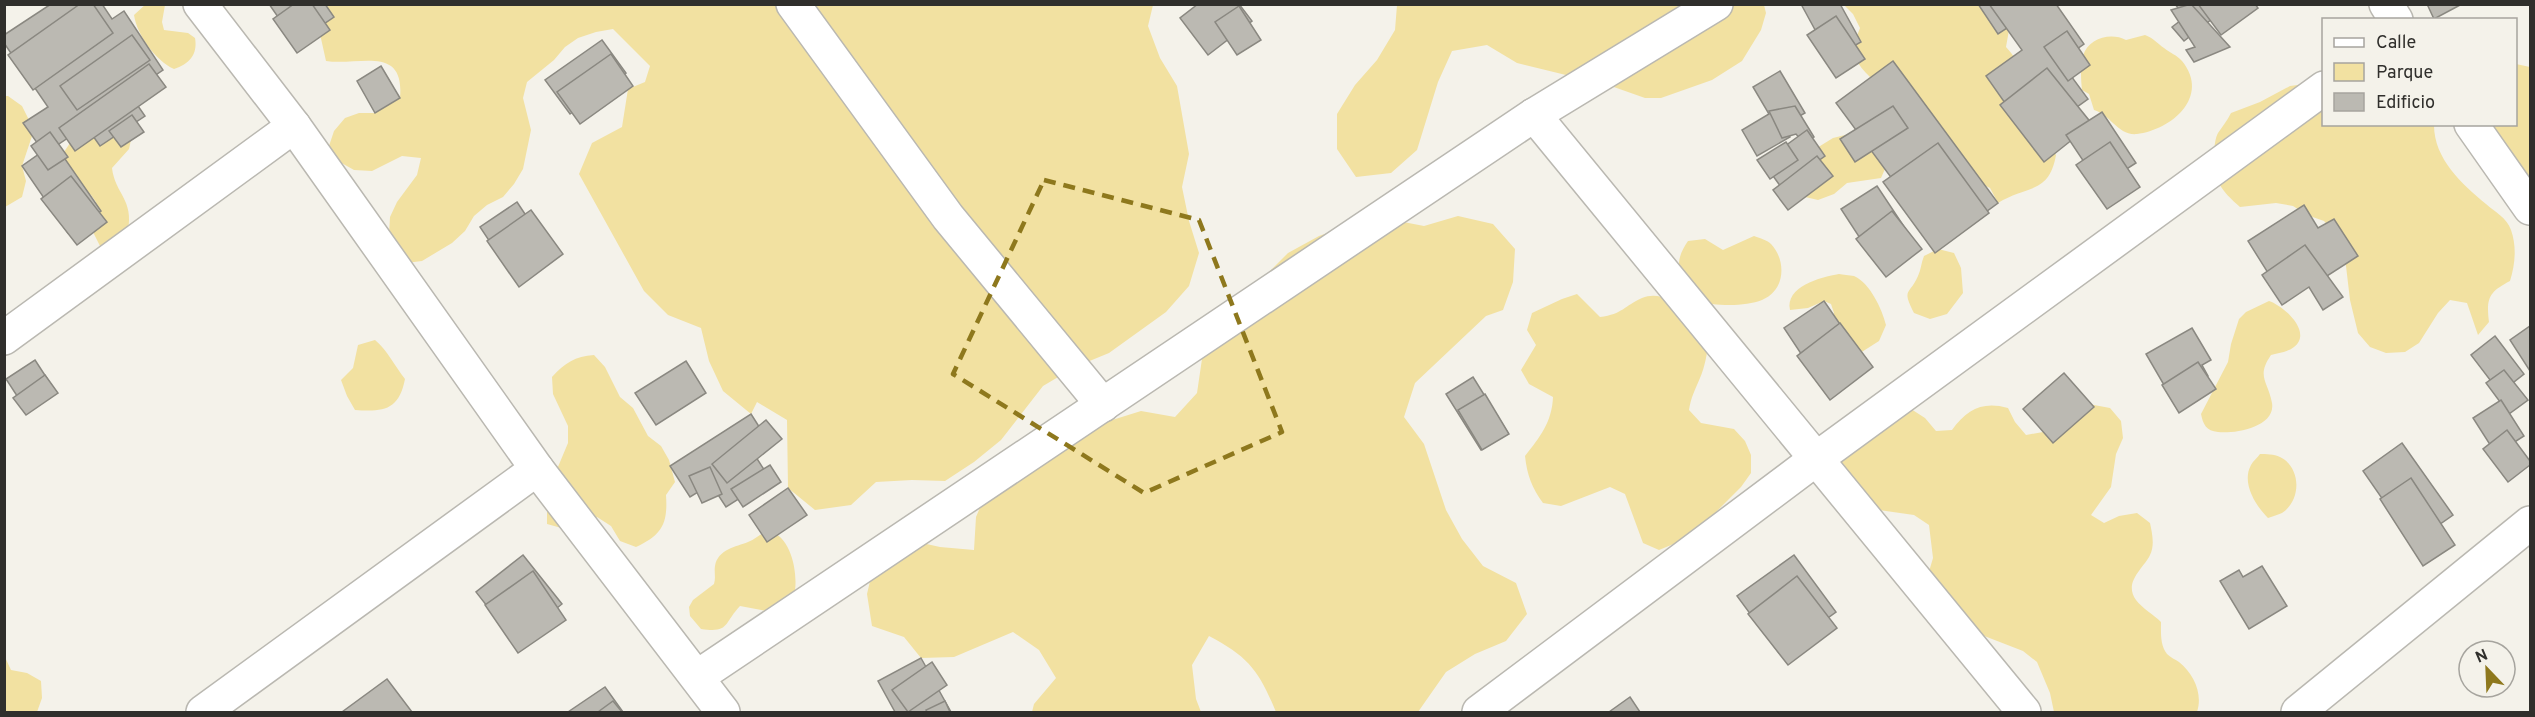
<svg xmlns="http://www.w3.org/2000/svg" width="2535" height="717" font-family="Overpass,sans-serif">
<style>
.green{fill:#f2e1a1}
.building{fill:#bbb9b2;stroke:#8a8881;stroke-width:1.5}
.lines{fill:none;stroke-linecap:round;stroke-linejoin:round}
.minor-casing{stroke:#bab8b1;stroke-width:36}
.minor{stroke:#fff;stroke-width:33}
.marked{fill:none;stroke:#8e781d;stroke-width:4.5;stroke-dasharray:12 8;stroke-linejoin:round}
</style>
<rect width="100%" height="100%" fill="#f4f2ea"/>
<g class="green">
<path d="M146,4L165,5L162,22L164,30L188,33L195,38C198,55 189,64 174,69C155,60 137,35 134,15Z"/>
<path d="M328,4L1153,5L1148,26L1160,58L1177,86L1189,154L1182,187L1189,221L1199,253L1189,286L1166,312L1109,353L1075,367L1043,386L1001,440L974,462L945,481L912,480L876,482L851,505L815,510L788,488L787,420L757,402L751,414L723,391L709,361L701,328L668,315L644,291L579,174L592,143L622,127L628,89L645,82L650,66L613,29L596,32L578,38L565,47L554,60L527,82L523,98L531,130L523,169L514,184L503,197L487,205L474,216L465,231L452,243L422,261L406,263L389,234L390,217L397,202L417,175L421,158L402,156L372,171L354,170L338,161L329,146L334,131L345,118L359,113H375L400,98C405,44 359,66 326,61L320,34Z"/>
<path d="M1397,5H1764L1766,13L1761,30L1742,61L1712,80L1661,98H1645L1611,86L1517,63L1487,45L1452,51L1438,82L1417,150L1391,173L1356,177L1337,149V114L1355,85L1377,60L1395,30Z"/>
<path d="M1844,5H1992L2009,30L2006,47C2033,76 2035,121 2056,155C2049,195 2026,185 1998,203L1990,188L1974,180L1881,86C1858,68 1848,57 1860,28L1853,14Z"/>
<path d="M2145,35C2153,38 2157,43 2164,48C2170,53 2177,55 2182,61C2211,97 2171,130 2137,134C2118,136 2110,114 2094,110L2089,94L2082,90C2081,79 2080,66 2083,56C2088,38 2111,32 2126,40Z"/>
<path d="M2516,64L2530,67V176L2526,177L2480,125L2516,124Z"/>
<path d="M2305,84L2323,106L2324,124L2434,125C2434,159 2462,184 2486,204C2495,212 2507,218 2511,230C2517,247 2515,265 2510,281C2489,292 2486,298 2489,322L2478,335L2467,303L2450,300L2438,313L2419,343L2405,352L2386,353L2370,347L2358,333L2350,300L2346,266L2335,234L2324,221L2307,215L2293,206L2276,203L2240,207C2232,200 2222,191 2218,181C2214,170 2212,144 2218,133C2222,127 2227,121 2231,113L2260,102L2290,86Z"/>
<path d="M4,96H8L22,106L29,120L32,136L22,166L26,181L22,197L5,207Z"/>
<path d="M100,133L131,140L129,149L112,168C115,194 134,199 128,231L101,248L90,226L96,202L91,195L83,192L62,155L70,143Z"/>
<path d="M1849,134L1888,162L1881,178L1847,183L1834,194L1818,200L1801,196L1812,151L1833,138Z"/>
<path d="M1458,216L1493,224L1515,249L1513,282L1503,310L1486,316L1415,383L1404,417L1424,444L1446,510L1462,539L1483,566L1516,583L1527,614L1506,641L1475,654L1446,672L1418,712H1276C1259,671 1249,657 1209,636L1192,665L1196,699L1201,712H1032L1034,704L1056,678L1039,650L1013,632L954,657L921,658L904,637L872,626L867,594L875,560L904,539L940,547L974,550L976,517L990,484L1077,431L1141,411L1175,417L1197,393L1202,359L1264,277L1288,253L1319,236L1352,224L1388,219L1424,226Z"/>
<path d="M1754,236C1759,238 1767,240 1771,244C1787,261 1785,291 1762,300C1745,307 1714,306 1697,301C1682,278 1670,267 1688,241L1705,239L1723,250Z"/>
<path d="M1938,249L1954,253L1961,268L1963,293L1947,314L1930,319L1914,313C1901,288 1910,295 1918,276C1921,270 1921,263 1924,256Z"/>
<path d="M1839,274C1843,275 1849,275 1854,276C1870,283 1882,309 1886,325L1879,341L1857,355L1831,329L1834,313L1831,304L1824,301L1808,308L1790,310C1785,287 1820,277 1839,274Z"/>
<path d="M1577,294L1600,317C1623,314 1624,306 1642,298C1670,286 1693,323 1709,341C1707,353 1705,367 1700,378C1695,390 1691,397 1689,410L1701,423L1734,429L1745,441L1751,455V473L1741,487L1704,524L1676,543L1659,550L1643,543L1625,494L1610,487L1561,506L1543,503C1532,488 1527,475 1525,456C1540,437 1552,422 1553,397L1529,384L1521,370L1536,345L1527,330L1532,313L1562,299Z"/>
<path d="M2269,301C2284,306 2313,332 2294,347C2288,352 2278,353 2271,355C2256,377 2268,381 2272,403C2276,427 2234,434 2218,432C2206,431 2203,424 2201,414L2228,362L2231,344L2239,319L2246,312Z"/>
<path d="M375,340C388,351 394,365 405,379C399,410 384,412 355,410L347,396L341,380L353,368L358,345Z"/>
<path d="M594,355L605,367L620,397L633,408L648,436L661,446L669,460L675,482L666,495C668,524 662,535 636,547L620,541L611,526L597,517L565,529L547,524V507L555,474L568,443V426L553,394L552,377C565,363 575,356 594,355Z"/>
<path d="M2078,402L2110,408L2121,421L2123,438L2116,454L2111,487L2091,515L2104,523L2119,516L2137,513L2150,523C2152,533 2155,545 2150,555C2144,568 2123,582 2136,600C2142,608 2154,615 2161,622C2161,633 2160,645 2167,654C2170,657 2176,660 2179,662C2194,674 2203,694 2197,712H2054L2050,693L2037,662L2023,651L1974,632L1928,575L1933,558L1929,525L1914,515L1879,510L1836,462L1911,409L1925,418L1936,431L1952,430C1967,409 1983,401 2008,408L2015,422L2026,435L2043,432L2050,417Z"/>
<path d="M2260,454C2266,454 2274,454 2280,457C2301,467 2302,500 2282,513C2278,515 2273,516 2268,518C2256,506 2241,483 2251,465C2253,461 2258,457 2260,454Z"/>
<path d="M769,531C792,536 799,576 794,596L766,611L740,606C723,624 730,633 701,629L690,616L689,607L693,600L714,584C716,578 714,572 715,566C718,549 736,547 748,542C756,539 760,533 769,531Z"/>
<path d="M4,655L11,670L27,673L41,681L42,698L37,712H5Z"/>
</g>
<g class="building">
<path d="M51,4H102L112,19L124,11L163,70L129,93L145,116L100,146L86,126L56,146L101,211L68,233L22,166L43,151L23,123L48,107L4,43V35Z"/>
<path d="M80,4H93L113,33L33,90L8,55Z"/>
<path d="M269,4H325L334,17L296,43Z"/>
<path d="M294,4H312L330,30L297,53L273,19Z"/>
<path d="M1198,4H1239L1252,21L1208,55L1180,18Z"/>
<path d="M1801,4H1840L1861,42L1831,59Z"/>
<path d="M1978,4H2016L2024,17L1998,34Z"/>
<path d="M1989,4H2056L2084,44L2060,61L2088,99L2031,140L1986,76L2022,50Z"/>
<path d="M2175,4H2231L2184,41L2172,27L2185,17Z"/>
<path d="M2191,4L2230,47L2194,62L2186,50L2195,47L2171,10Z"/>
<path d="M2198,4H2255L2258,8L2221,35Z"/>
<path d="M2427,4H2462L2434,19Z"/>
<path d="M1239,6L1261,40L1237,55L1215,22Z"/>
<path d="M1836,16L1865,59L1836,78L1807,35Z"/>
<path d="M2067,31L2090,65L2068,81L2044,47Z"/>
<path d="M132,35L150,60L77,110L60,86Z"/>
<path d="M602,40L626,73L570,114L545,80Z"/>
<path d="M611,54L633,86L580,124L557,92Z"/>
<path d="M1893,61L1998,203L1941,245L1836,103Z"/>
<path d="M149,64L166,87L75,151L59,128Z"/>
<path d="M381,66L400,98L375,113L357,81Z"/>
<path d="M2047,68L2092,124L2044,162L2000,105Z"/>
<path d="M1780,71L1805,113L1784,125L1790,137L1757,156L1742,130L1769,114L1753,87Z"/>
<path d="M1795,106L1814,137L1803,142L1796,134L1782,138L1769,111Z"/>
<path d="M1893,106L1908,128L1855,162L1840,139Z"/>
<path d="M2102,112L2136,163L2100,186L2066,135Z"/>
<path d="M132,115L144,132L121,147L109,131Z"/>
<path d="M1807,130L1825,156L1781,187L1763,162Z"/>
<path d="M50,132L68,157L48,170L31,146Z"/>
<path d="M1786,142L1798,160L1770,179L1757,160Z"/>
<path d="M2110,142L2140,187L2107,209L2076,165Z"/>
<path d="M1938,143L1989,213L1935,253L1883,182Z"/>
<path d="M1817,156L1833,176L1788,210L1773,190Z"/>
<path d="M71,176L107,222L77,245L41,199Z"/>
<path d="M1877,186L1905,228L1869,252L1841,209Z"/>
<path d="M517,202L547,247L510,272L480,227Z"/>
<path d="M2304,205L2318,228L2334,219L2358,256L2310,287L2299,269L2275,284L2248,241Z"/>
<path d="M531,210L563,254L519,287L487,241Z"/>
<path d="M1892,211L1922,249L1886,277L1856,239Z"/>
<path d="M2305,245L2343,297L2323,310L2309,287L2282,305L2262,275Z"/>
<path d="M1824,301L1864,359L1823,387L1784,328Z"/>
<path d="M1840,323L1873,367L1830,400L1797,356Z"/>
<path d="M2530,326V371L2510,340Z"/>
<path d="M2192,328L2211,360L2202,365L2208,376L2192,385L2186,373L2164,385L2146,354Z"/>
<path d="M2495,336L2524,374L2500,393L2471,355Z"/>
<path d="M35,360L52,386L23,405L6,379Z"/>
<path d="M686,361L706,393L656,425L635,393Z"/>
<path d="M2198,362L2216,389L2179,413L2162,385Z"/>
<path d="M2504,370L2528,400L2509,414L2486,383Z"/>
<path d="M2064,373L2094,407L2053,443L2023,409Z"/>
<path d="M45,375L58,393L26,415L13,398Z"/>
<path d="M1473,377L1508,433L1481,450L1446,394Z"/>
<path d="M1485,394L1509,434L1482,450L1458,410Z"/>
<path d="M2501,400L2524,436L2496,454L2473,418Z"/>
<path d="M751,414L770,444L754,454L770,479L726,507L711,484L690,497L670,466Z"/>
<path d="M766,420L782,439L727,483L712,464Z"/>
<path d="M2507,430L2530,461V465L2508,482L2483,449Z"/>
<path d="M2402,443L2453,515L2413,543L2363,471Z"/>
<path d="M770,465L781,482L743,507L731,489Z"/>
<path d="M710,467L722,494L702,503L689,476Z"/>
<path d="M2411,478L2455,545L2423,566L2380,499Z"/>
<path d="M788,488L807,515L767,542L749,515Z"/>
<path d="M523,555L562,604L515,642L476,592Z"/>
<path d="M1794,555L1836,612L1779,653L1737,596Z"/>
<path d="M2262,566L2287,606L2249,629L2220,581L2239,570L2243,577Z"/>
<path d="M533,571L566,620L518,653L485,605Z"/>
<path d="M1797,576L1837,628L1788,665L1748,614Z"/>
<path d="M921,658L951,712H893H895L878,681Z"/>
<path d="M932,662L947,685L908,712L892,690Z"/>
<path d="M387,679L412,712H342Z"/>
<path d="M605,687L623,712H568Z"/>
<path d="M1630,697L1640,712H1609Z"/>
<path d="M613,701L622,712H598Z"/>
<path d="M945,701L950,712H927L926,710Z"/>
</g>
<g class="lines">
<g class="minor-casing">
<g id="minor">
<path d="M200,4L294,126L537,469L723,712"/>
<path d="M793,4L948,217L1103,405"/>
<path d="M2386,4L2396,20"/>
<path d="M1534,115L2024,712"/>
<path d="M2471,124L2530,208"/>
<path d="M4,338L294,126"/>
<path d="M697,677L1534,115L1716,4"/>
<path d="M203,712L537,469"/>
<path d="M1479,712L1816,459L2324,88"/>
<path d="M2298,712L2530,523"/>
</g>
</g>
<use href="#minor" class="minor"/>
</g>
<path class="marked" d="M1044,180L1199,220L1282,432L1144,493L953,374Z"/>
<rect width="2535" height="717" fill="none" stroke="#302f2c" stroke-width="12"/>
<rect x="2322" y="18" width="195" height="108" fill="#f4f2ea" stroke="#a6a49e" stroke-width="1.5"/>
<rect x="2334" y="38" width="30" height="9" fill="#ffffff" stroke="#a6a49e" stroke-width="1.5"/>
<text x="2376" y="48" font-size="18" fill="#302f2c">Calle</text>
<rect x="2334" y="63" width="30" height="18" fill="#f2e1a1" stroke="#a6a49e" stroke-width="1.5"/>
<text x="2376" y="78" font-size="18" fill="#302f2c">Parque</text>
<rect x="2334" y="93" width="30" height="18" fill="#bbb9b2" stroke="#a6a49e" stroke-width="1.5"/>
<text x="2376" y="108" font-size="18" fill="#302f2c">Edificio</text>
<g transform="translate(2487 669) rotate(337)"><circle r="28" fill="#f4f2ea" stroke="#a6a49e" stroke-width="1.5"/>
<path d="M0-4.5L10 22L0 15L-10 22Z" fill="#8e781d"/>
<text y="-9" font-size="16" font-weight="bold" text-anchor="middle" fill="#302f2c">N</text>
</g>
</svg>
